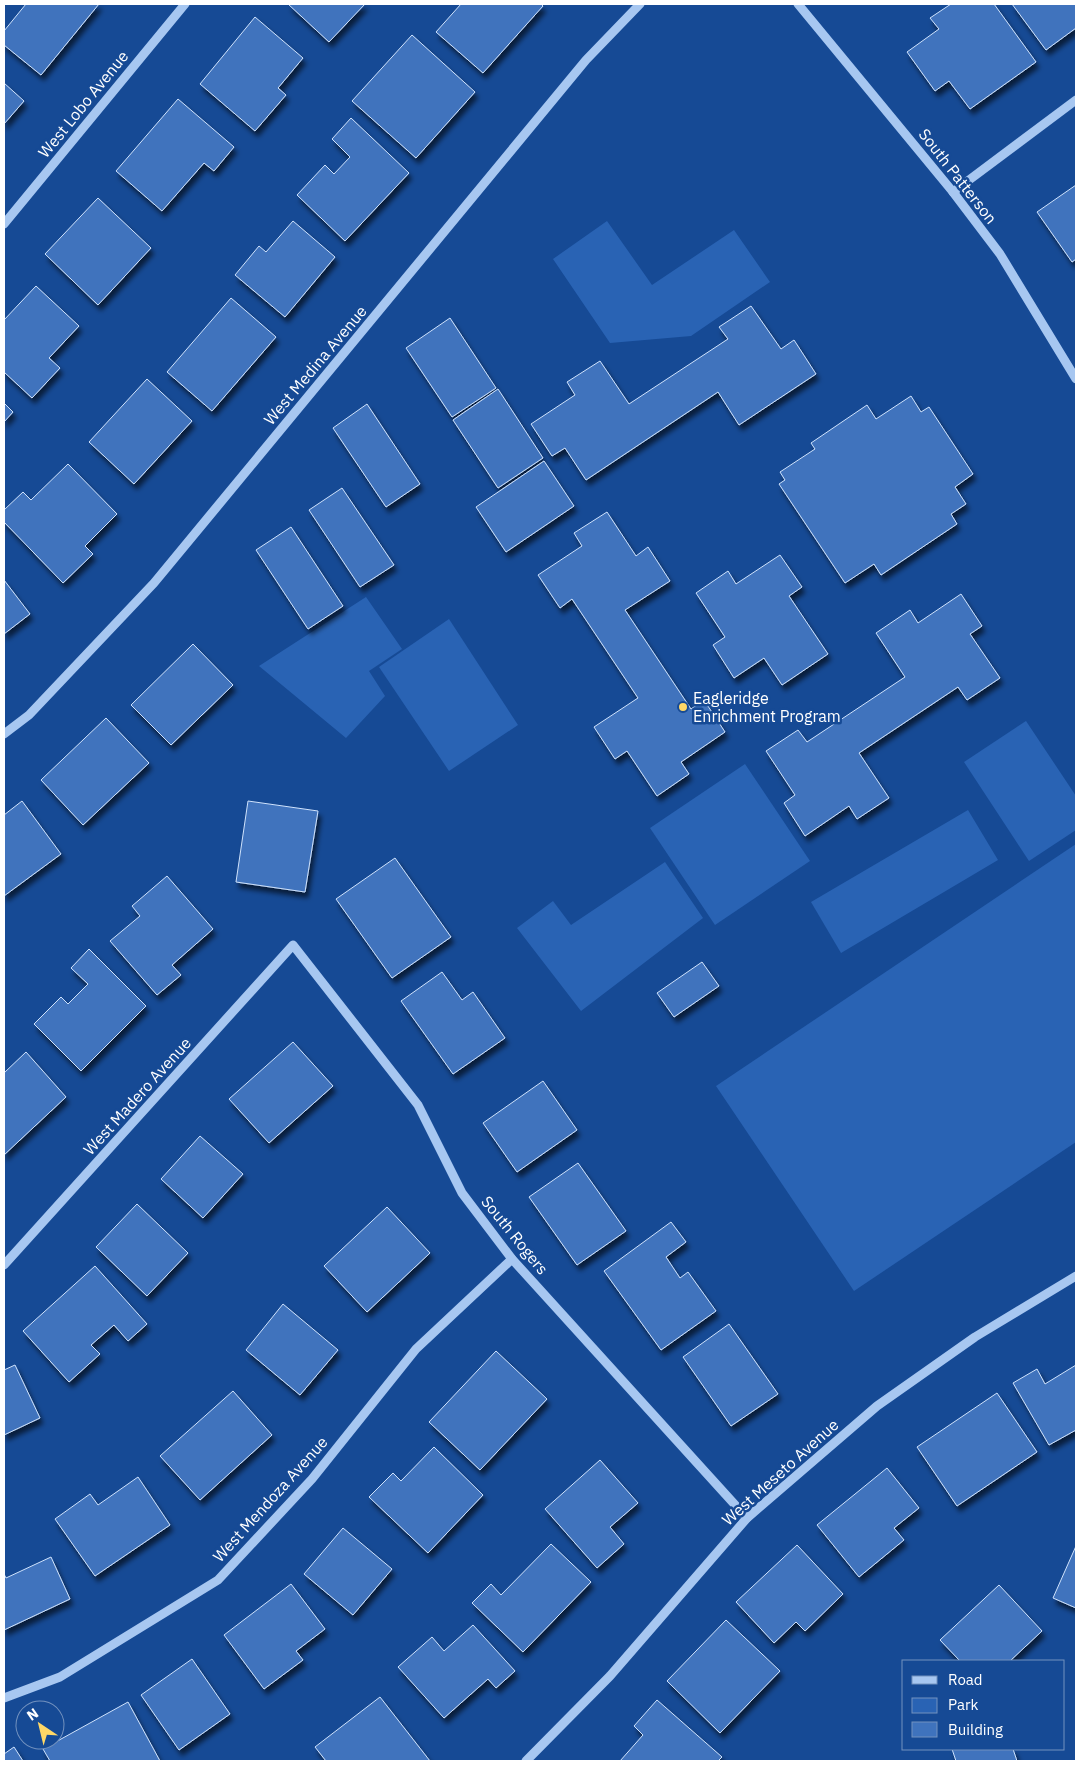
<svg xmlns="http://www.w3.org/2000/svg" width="1080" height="1765" font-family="'IBM Plex Sans',sans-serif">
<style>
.green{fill:#2963b4}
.building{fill:#3f73bd;stroke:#cfe2fc;filter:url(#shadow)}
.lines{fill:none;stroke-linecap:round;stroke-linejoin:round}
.minor{stroke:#a7c7f1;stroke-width:9}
.poi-dot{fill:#ffd867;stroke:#164a95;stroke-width:2}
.labels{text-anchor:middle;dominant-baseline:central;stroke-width:5;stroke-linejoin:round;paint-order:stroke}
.street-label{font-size:16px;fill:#fff;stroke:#164a95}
.poi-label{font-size:16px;fill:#fff;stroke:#164a95;text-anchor:start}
</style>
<defs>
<filter id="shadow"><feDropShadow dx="3" dy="5.5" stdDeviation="2.5" flood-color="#0009"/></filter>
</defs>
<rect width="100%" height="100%" fill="#164a95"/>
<g class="green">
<path d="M607,221L652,285L734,230L770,282L691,336L610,343L553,259Z"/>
<path d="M366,597L402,649L369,671L385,696L346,738L259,666Z"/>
<path d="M449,619L518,725L449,771L379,667Z"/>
<path d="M1026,721L1076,796V830L1029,861L964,762Z"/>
<path d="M745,764L810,861L715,925L650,828Z"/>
<path d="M968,810L998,860L841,953L811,902Z"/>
<path d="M1076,844V1142L854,1291L716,1086Z"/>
<path d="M665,862L703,918L581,1011L517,928L553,901L571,925Z"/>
</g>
<g class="building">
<path d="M26,4H99L41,75L4,45V31Z"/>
<path d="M288,4H365L329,42Z"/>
<path d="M461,4H541L543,6L483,73L436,32Z"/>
<path d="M951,4H994L1036,62L970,109L949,81L935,91L907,52L939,29L930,18Z"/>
<path d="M1012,4H1076V28L1046,50Z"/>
<path d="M255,17L303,58L278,88L286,95L255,131L200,84Z"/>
<path d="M412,35L475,92L416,158L352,101Z"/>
<path d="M4,83L24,101L4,124Z"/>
<path d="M178,99L234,147L214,171L204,163L162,211L116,171Z"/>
<path d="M351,118L409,173L345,241L297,195L325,165L334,174L350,157L332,139Z"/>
<path d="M1076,185V259L1072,262L1037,212Z"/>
<path d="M98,198L151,248L98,305L45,254Z"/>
<path d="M293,221L335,257L285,317L235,275L259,246L266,252Z"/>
<path d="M36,286L79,326L49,358L60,368L32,398L4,372V320Z"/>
<path d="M231,298L276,337L212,411L167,372Z"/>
<path d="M751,306L781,349L794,340L816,374L739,425L718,392L586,480L565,448L552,456L531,424L575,395L567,382L600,361L629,404L728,339L719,327Z"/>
<path d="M450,318L496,388L452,417L406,348Z"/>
<path d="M147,379L192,421L134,484L89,442Z"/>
<path d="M498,389L543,458L498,488L453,420Z"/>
<path d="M911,396L921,412L929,407L973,474L955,487L966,504L951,514L957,524L881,575L874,564L845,583L779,484L785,480L780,472L815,449L811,443L867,405L876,419Z"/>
<path d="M4,403L13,412L4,422Z"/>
<path d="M367,404L420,484L386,507L333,428Z"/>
<path d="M544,461L574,506L506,552L476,507Z"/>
<path d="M68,464L117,514L85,546L93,554L63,583L4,522V510L23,492L31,500Z"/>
<path d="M342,488L394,565L360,587L309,510Z"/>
<path d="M607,512L636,556L648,547L670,581L625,610L691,709L704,700L725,732L681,762L689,774L657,796L627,751L615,759L594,727L638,698L572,599L560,608L538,575L582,546L574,533Z"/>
<path d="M291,527L343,606L308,629L256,550Z"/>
<path d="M780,555L802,587L789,596L828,654L782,685L764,658L734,678L713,645L725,637L696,593L728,571L736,584Z"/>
<path d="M4,580L30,614L4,634Z"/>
<path d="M961,594L982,626L970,634L1000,678L967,700L958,687L859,753L889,798L857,819L849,806L805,836L784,803L795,795L766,751L798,730L807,742L905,677L876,633L910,610L918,623Z"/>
<path d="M193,644L233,685L171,745L131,705Z"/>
<path d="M106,718L149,763L83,825L41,780Z"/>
<path d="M22,801L61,854L4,896V815Z"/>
<path d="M248,801L318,811L305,892L236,882Z"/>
<path d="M395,858L451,937L392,978L336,899Z"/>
<path d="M167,876L213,929L172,965L181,975L157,995L110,941L140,916L132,906Z"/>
<path d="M89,949L146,1006L81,1071L34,1024L61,997L68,1004L88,984L71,968Z"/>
<path d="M702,962L719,986L674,1017L657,993Z"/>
<path d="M442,972L462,1000L473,992L505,1038L453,1074L401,1001Z"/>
<path d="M293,1042L333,1086L269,1143L229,1099Z"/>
<path d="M26,1052L66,1097L4,1155V1073Z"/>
<path d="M543,1081L577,1130L517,1172L483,1123Z"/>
<path d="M200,1136L243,1174L203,1218L161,1179Z"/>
<path d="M578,1163L626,1231L577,1265L529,1197Z"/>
<path d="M137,1204L188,1253L147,1296L96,1247Z"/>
<path d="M387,1207L430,1253L367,1312L324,1266Z"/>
<path d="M671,1222L686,1242L666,1257L680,1278L688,1272L716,1311L661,1350L604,1271Z"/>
<path d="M95,1266L147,1324L128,1341L114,1325L91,1345L100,1354L69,1382L23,1331Z"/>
<path d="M283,1304L338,1350L300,1395L246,1350Z"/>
<path d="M729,1324L778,1394L731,1426L683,1357Z"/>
<path d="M496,1351L547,1399L480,1470L429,1422Z"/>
<path d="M15,1365L40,1418L4,1435V1370Z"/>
<path d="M1076,1365V1430L1049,1445L1013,1383L1037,1369L1045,1384Z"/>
<path d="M233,1391L272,1435L200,1500L160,1456Z"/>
<path d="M997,1393L1037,1452L957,1506L917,1447Z"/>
<path d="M434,1447L483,1495L428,1553L369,1497L393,1473L401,1481Z"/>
<path d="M600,1460L638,1503L610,1527L624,1544L597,1568L545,1509Z"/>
<path d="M887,1468L919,1508L894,1528L904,1540L859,1577L817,1525Z"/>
<path d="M138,1477L170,1525L95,1576L55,1519L90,1494L98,1505Z"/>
<path d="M343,1528L392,1569L353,1615L304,1574Z"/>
<path d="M551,1544L591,1582L523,1652L472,1603L491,1584L501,1595Z"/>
<path d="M797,1545L843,1594L805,1631L796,1622L774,1643L736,1602Z"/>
<path d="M1076,1546V1608L1053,1598Z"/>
<path d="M51,1557L70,1599L4,1630V1574L6,1578Z"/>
<path d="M291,1584L325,1629L296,1651L303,1660L264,1689L224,1635Z"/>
<path d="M999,1585L1042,1631L1010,1661H960L940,1640Z"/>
<path d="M726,1620L780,1671L720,1733L667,1681Z"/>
<path d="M473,1625L515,1671L496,1688L488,1679L444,1718L398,1667L432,1637L444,1651Z"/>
<path d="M192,1659L230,1714L179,1750L141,1695Z"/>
<path d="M380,1697L430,1761H326L315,1747Z"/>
<path d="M657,1700L722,1757L718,1761H620L643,1735L634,1726Z"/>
<path d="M128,1702L160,1761H50L43,1749Z"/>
<path d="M14,1747L23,1761H4V1754Z"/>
<path d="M952,1749H1013L1017,1761H956Z"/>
</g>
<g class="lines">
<g class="minor">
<path d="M798,4L953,192L1000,254L1076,379"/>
<path d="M953,192L1076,100"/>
<path d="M4,224L185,4"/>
<path d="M4,734L29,715L154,583L586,60L640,4"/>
<path d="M4,1265L293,945L418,1105L462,1193L512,1259L747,1518"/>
<path d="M4,1698L60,1677L218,1580L312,1479L416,1349L512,1259"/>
<path d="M526,1761L610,1676L747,1518L877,1406L975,1337L1076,1276"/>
</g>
</g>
<circle class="poi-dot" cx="683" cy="707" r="5"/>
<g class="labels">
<g class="street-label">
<text transform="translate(83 104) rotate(-51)">West Lobo Avenue</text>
<text transform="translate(958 176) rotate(52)">South Patterson</text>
<text transform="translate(315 365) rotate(-50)">West Medina Avenue</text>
<text transform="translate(137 1096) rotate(-48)">West Madero Avenue</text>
<text transform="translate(515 1235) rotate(51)">South Rogers</text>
<text transform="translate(780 1472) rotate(-42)">West Meseto Avenue</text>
<text transform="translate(270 1499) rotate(-48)">West Mendoza Avenue</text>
</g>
<g class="poi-label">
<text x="693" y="698">Eagleridge<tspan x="693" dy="18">Enrichment Program</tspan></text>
</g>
</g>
<rect width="1080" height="1765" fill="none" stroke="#ffffff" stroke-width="10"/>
<rect x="902" y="1660" width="162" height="90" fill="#164a95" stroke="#7392bf"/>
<rect x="912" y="1676" width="25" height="8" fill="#a7c7f1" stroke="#7392bf"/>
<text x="948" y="1685" font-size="15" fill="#ffffff">Road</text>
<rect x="912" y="1698" width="25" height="15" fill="#2963b4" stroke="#7392bf"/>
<text x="948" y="1710" font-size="15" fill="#ffffff">Park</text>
<rect x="912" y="1722" width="25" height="15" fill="#3f73bd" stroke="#7392bf"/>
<text x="948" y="1735" font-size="15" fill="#ffffff">Building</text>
<g transform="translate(40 1725) rotate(325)"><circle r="24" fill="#164a95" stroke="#7392bf"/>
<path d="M0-4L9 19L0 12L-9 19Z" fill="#ffd867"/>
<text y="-8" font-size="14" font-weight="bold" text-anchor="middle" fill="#ffffff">N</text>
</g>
</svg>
